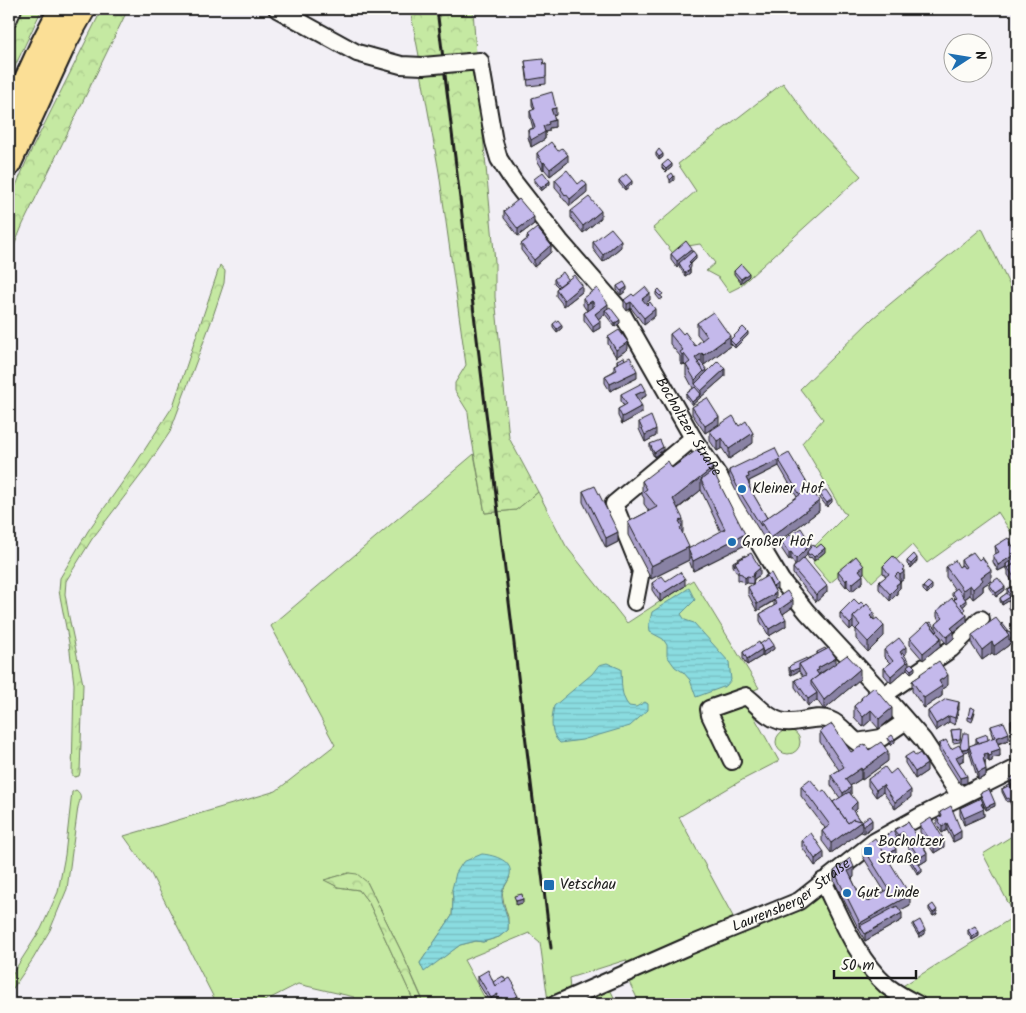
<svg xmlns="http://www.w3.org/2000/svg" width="1026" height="1013" font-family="Kalam,sans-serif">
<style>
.green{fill:#c5e9a2;stroke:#70825f;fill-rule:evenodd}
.forest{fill:url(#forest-crowns);stroke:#70825f}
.water{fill:url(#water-rules);stroke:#5e8f92}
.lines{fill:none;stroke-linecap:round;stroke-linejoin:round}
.minor-casing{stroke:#1c1c1c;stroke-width:20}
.highway-casing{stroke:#1c1c1c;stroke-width:26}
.minor{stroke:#fdfcf7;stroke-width:16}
.highway{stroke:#fbdf96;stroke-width:22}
.rail{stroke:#1c1c1c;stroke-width:3}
.minor-bridge-casing{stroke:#1c1c1c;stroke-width:20;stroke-linecap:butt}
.minor-bridge{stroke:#fdfcf7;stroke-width:16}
.wall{fill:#a99fca;stroke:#1c1c1c;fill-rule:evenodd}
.shaded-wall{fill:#8982a4;stroke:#1c1c1c}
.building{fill:#c4b9eb;stroke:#1c1c1c}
.poi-dot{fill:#1f6fb2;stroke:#fdfcf7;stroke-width:2}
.labels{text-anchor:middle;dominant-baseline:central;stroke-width:4;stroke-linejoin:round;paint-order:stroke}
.street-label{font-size:15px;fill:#1c1c1c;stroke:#fdfcf7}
.poi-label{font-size:15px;fill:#1c1c1c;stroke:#fdfcf7;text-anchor:start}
</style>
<defs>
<pattern id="forest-crowns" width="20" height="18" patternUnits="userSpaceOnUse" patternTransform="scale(1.25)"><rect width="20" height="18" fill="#c5e9a2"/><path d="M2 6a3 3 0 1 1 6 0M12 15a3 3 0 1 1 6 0" fill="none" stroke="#a9c78b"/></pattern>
<pattern id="water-rules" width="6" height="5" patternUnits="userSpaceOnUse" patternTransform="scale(1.25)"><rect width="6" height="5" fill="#8adce0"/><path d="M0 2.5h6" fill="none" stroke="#76bcc0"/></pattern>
</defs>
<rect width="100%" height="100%" fill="#f2eff5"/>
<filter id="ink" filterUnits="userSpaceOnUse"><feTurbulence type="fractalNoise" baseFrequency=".02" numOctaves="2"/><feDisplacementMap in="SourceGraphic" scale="10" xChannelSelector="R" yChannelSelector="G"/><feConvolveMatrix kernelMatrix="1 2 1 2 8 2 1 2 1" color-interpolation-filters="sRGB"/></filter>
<g filter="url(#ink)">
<g class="green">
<path d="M783,83L820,133L861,176L739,287L729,292L719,278L706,271L715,263L700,244L688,246L675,256L653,228L696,191L678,164Z"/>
<path d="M982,228L1017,301V542L998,512L927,563L912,545L872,582L856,562L830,583L813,563L816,551L813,548L847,514L843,512L802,443L823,419L800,389L873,318Z"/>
<path d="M474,454L485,513L516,510L538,492L566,546L627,623L693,580L759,688L742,695L779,761L744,779L679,817L736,922L628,964L626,960L569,978L570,991L548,1001L540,942L529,933L464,960L488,1004H357L354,997L298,984L259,1004H217L151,874L124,836L276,791L335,745L271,626ZM349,873L367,882L402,953L422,998L415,1004L369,903L359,890L338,887L325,880ZM510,877L502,892L504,904L508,917V930L499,937L483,942L476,941L460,945L424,971L420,963L452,916L453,900L452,889Z"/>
<circle cx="788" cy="742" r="12"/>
<path d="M76,790C83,795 80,799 78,807L67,889L50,930L33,959L9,994V979L41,929L58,892L65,855L72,792Z"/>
<path d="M1017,833V1004H640L628,980L791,914L821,894L860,960L901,987L1015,916L983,854Z"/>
<path d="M610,989L617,1004H594L589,998Z"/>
</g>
<g class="forest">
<path d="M22,9H42L9,79V37Z"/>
<path d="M102,9H128L23,224L9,258V202L30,153Z"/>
<path d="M410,9H473L476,55L420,61Z"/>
<path d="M476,62L495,262V297L509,438L538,492L516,510L485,513L470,429L468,412L455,391V383L466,365L439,172L420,67Z"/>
<path d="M220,265L225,271L224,283L211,322L170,432L144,471L92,539L66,581L65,594L69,617L83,684L80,772L79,776L74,777L72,774L74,684L69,643L59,591L60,578L88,531L134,466L173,406Z"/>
<path d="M349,873L357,874L367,882L402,953L422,999L415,1004L369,903L359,890L338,887L324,880Z"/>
</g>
<g class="water">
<path d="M689,588L695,600L681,614L685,620L694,623L729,662L731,680L726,686L696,697L690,680L683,672L675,667L667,656V645L663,639L650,632L649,624L652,612Z"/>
<path d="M607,663L621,669C622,682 620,696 629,706L636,707L645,702L648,704V710L630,726L582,740L560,743C549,733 552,718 554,706L592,674L599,665Z"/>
<path d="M482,854C494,855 516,861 509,878C508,882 503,887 502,892C500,904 510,916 508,930L499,937L483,942L476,941L460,945L424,972L420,963L452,916L453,900L452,889L456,873L463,862Z"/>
</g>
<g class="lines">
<g class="minor-casing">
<g id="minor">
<path d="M277,9L357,53L401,65L423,66"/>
<path d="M9,18L13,9"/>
<path id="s1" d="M469,62L480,61L494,142L499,159L514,182L560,241L620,310L693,438L720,478L781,580L807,612L884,695L923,740L960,796"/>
<path d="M635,602L641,571L614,504L693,438"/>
<path d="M884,695L951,649L981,619"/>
<path d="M732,761L710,715L709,709L746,696C757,704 766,717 780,721C796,726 814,714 830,720C841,724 848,736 857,742L881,738L906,721"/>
<path d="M823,881C841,917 856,958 887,986C896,993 907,999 917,1004"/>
<path id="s2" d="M556,1004L686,947L799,901L874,842L919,817L1017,768"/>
</g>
</g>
<g class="highway-casing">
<g id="highway">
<path d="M9,116L42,44L60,9"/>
<path d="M9,165L66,41L84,9"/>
</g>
</g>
<use href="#minor" class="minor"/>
<use href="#highway" class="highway"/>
<path class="rail" d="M437,9L551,948"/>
<g class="minor-bridge-casing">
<path id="minor-bridge" d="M423,66L469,62"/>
</g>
<use href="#minor-bridge" class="minor-bridge"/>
</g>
<g class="wall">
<path d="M525,61L546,64V84L528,86Z"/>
<path d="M532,98L556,115L553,116L555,127L549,128V131L545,132V139L531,147L528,137V130L533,128L530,117V111L534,110L532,105Z"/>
<path d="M537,153L568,162L550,176L544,169L543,170L537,160Z"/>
<path d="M656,153L663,157L659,160L656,156Z"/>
<path d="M662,165L672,167L666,172L662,168Z"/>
<path d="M534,179L550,184L541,191L534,182Z"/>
<path d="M555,180L578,184L587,192L570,206L566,201H565L561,196V194L555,187Z"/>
<path d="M619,180L632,184L625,190L619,183Z"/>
<path d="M504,211L534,224L518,236L504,218Z"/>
<path d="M571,211L601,218L583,233L571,218Z"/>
<path d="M527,236L551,252L534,267L521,250V244L527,239Z"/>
<path d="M593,242L621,247L603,262L593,249Z"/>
<path d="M692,252L696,259L691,264V267L690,269V273L685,276L679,266L677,268L671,260V254Z"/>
<path d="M734,271L749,276L741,283L734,274Z"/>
<path d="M554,279H568L582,292L564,306L556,296V289L558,287L554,283Z"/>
<path d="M617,286L627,290L621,295L617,290Z"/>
<path d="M656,292L663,298L660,300L656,295Z"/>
<path d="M634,296L650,300L645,303L655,316L644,325L631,308L627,311L624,307V300Z"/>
<path d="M583,298L608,308L620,323L615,327L605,314L598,319L600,328L593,332L584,320V313L587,311L583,305Z"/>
<path d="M697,323L730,346L704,365L702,364L707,372L725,376L692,405L686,397V394L693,388L686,375V366L684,364L682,365L680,362V356L670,344V334H683L695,346L702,340L697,334Z"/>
<path d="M553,324L562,328L557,332L553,327Z"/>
<path d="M748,335L735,348L730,343V340Z"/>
<path d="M608,337L628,349L616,357L608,344Z"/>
<path d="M617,360H625L637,378L610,391L605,383V376L614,371V365L617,364Z"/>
<path d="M621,394L646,396L638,400L642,413L622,424L618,416V409L624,406L621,401Z"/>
<path d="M692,407L719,424L705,433L692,414Z"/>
<path d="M639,422L656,436L645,442L639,429Z"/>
<path d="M739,426L753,443L729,459L722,448L717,451L710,441V431Z"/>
<path d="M650,444L663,450L654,457L650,448Z"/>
<path d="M780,458L819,511L770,548L740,499L729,477V470ZM779,466L797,497L767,518L750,489L749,481Z"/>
<path d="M672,468L713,471L745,545L693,571L689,560L651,579L628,535V522L649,511L644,504V498L642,495V481ZM701,490L721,532L689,549L682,533L678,509Z"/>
<path d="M583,491L618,542L606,548L583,502Z"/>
<path d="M820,494L832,502L827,507L820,498Z"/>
<path d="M781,541L816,548L825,552L814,561L811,557L809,559L807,555L802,560L827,592L816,602L793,574V568L795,565L791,559L789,560L781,548Z"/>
<path d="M995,546L1016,551H1017V582L1014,584L1008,575V571L1006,567L998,571L993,562V555L996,554Z"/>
<path d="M961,560L991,581L983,586V591L973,599L970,595L965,599L966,604L963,606L967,622L954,632V638L947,644L938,634L941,645L923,660L910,645V638L936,628V624L940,621L937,617V611L955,599L952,596V592L955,590L946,577V567H959L961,565Z"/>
<path d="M907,561H917L911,568L907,564Z"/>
<path d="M733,562L760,575L754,579L753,584L747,583L745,584L742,581L738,580V574L733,566Z"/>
<path d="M883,566L904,575V579L900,582V588L897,591V594L890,601L879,589V582L886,577L883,573Z"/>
<path d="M838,571L864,573L862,574L863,582L852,591L847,586L846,587L838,577Z"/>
<path d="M666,581L685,586L660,602L652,590V583Z"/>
<path d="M989,584L1005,590L996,597L989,588Z"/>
<path d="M1017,585V621L1009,608V601L1010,600L1002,605L1000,601V598L1007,593V589Z"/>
<path d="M748,587L777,588L774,589L776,598L793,607L783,614L786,626L769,636L760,621V614L774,606V601L757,611L748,594Z"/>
<path d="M923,587L932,589L927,594L923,590Z"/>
<path d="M840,613L874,620L884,636L868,652L856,639V630L853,627L850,630L840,619Z"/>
<path d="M972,635L1013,641L1009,644V645L994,656L992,653L982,660L972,645Z"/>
<path d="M760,644L774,649L747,665L743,659V652Z"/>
<path d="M884,650L906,654L904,655L909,664L915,670L911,673L907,669L891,683L884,675V668L890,663L884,657Z"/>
<path d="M817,652L836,663L860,679L824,710L817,700L808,706L795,687V680L803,677L799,671L791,675L789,671V667L817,655Z"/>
<path d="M920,674L948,685L942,689V696L924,708L912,691V681L920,676Z"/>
<path d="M861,698L892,718L879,729L871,720L863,727L854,717V706L861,700Z"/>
<path d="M959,709L955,725L949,722L936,731L928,718V711Z"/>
<path d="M975,712L972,722L968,720V717Z"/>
<path d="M1017,718V745L1012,736V731L1011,728V721Z"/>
<path d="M991,726L1009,740L998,744L1000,756L992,758V761L989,762L988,760L985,761L986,776L978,780L969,751L964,752V760L959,763L967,783L960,784L939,751V744L951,749L969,747L976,743V738L988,740L993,738L991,732Z"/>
<path d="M961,729L960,742L953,743L951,730Z"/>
<path d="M820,731L851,752L869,750L888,761L862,780L861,779L850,786L851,794L857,809L854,812L860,821L872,827L864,833L861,832L831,853L822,841V831L825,828L801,796V786L821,792L833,802L840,798L831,785V775L839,770L820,742Z"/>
<path d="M888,738L895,742L891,746L888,741Z"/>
<path d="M905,757L927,771L915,779L905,763Z"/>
<path d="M1017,770V811L1015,812L1009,801L1007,802L1002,792V789L1010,785L1009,779L1016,775V771Z"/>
<path d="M890,774L911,797L895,809L883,792L876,797L868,786V779Z"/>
<path d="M980,793L995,806L986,810L983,804L984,816L964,825L960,815V808L981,798Z"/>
<path d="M940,812L961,838L953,842L947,830L942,833L937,825V818L940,817Z"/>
<path d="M908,822L927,860L919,865L922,872L918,875L909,861V857L913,855L903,839L898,842H897V845L895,846L896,856L889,861L910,905L900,910L902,920L865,941L834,881V871L854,877L852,879L860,896L867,902L885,892L863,857V847L894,834V830Z"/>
<path d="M920,825L944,847L934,853L920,832Z"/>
<path d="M802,840L824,859L815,866L802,847Z"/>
<path d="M929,907L937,914L933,916L929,910Z"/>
<path d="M913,924L925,934L919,937L913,927Z"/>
<path d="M968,930L979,936L972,940L968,934Z"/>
<path d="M478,976L493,982L506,981L515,991L518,1002L514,1004H497V1001L491,1004L478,983Z"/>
</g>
<g class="shaded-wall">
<path d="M556,108V115L551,116V109Z"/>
<path d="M555,120V127L549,128V131L545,132V139L531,147V140L543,126L548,122Z"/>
<path d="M663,154V157L659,160V157Z"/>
<path d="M568,155V162L550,176V169Z"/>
<path d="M544,162V169L543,170V163Z"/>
<path d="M672,164V167L666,172V169Z"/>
<path d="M674,176V180L670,183V180Z"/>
<path d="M550,181V184L541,191V188Z"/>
<path d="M632,181V184L625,190V187Z"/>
<path d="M587,185V192L570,206V199Z"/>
<path d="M601,211V218L583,233V226Z"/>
<path d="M534,217V224L518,236V229Z"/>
<path d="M621,240V247L603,262V255Z"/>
<path d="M551,245V252L534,267V260Z"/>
<path d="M692,249V255L679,263V266L677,268V261Z"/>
<path d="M696,255V259L689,265V262Z"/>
<path d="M690,270V273L685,276V273Z"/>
<path d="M749,273V276L741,283V279Z"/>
<path d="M582,285V292L564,306V300Z"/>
<path d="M627,287V290L621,295V291Z"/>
<path d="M650,293V300L642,306V299Z"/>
<path d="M592,301V308L587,311V304Z"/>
<path d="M631,302V308L627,311V304Z"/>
<path d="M608,304V311L605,310V314L595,321V314Z"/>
<path d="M655,309V316L644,325V318Z"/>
<path d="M620,320V323L615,327V323Z"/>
<path d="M600,321V328L593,332V326Z"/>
<path d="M562,325V328L557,332V329Z"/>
<path d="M748,332V335L735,348V345Z"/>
<path d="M730,336V346L704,365V355Z"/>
<path d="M628,342V349L616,357V350Z"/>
<path d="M702,353V363L697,367L695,358Z"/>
<path d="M684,354V364L682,365V355Z"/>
<path d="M725,369V376L692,405V402L701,395V391Z"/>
<path d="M707,370V374L695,384V380L704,371Z"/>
<path d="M637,371V378L610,391V384Z"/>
<path d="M646,390V396L635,402V395Z"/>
<path d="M642,406V413L622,424V417Z"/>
<path d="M719,417V424L705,433V426Z"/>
<path d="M656,429V436L645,442V435Z"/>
<path d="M753,433V443L729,459V449Z"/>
<path d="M722,438V448L717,451V441Z"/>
<path d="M663,447V450L654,457V453Z"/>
<path d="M779,460V466L749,481V484L746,478L748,474Z"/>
<path d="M713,468V481L701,480V490L673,512V499Z"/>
<path d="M832,499V502L827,507V503Z"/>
<path d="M819,501V511L770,548V538Z"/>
<path d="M683,519V532L680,541L679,521Z"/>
<path d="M618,532V542L606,548V538Z"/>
<path d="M745,534V545L693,571V561Z"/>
<path d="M811,544V551L807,552V555L796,566V559Z"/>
<path d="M689,547V560L651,579V566Z"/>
<path d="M825,548V552L814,561V557Z"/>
<path d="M791,552V559L789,560V553Z"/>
<path d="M1017,553V560L1006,564V567L998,571V565Z"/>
<path d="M917,558V561L911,568V564Z"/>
<path d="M864,566V573L859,577V570Z"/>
<path d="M760,568V575L754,579L753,584V577L754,573Z"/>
<path d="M904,568V579L900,582V588L897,591V594L890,601V594L896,585L900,582V575L902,570Z"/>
<path d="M991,570V581L983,586V591L973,599V589L981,577Z"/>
<path d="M863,575V582L852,591V584Z"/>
<path d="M1017,575V582L1014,584V577Z"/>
<path d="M747,576V583L745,584V578Z"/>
<path d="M685,579V586L660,602V595Z"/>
<path d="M847,579V586L846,587V581Z"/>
<path d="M777,584V588L771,591V587Z"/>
<path d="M932,585V589L927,594V590Z"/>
<path d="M970,585V595L963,600V590Z"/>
<path d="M827,586V592L816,602V595Z"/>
<path d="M1005,587V590L996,597V593Z"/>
<path d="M1017,590V597L1010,600V594Z"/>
<path d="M776,593V599L757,611V604Z"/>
<path d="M1010,597V600L1002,605V602Z"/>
<path d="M793,600V607L780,616V609Z"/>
<path d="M966,600V604L961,608V604Z"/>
<path d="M874,612V623L870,616Z"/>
<path d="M967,615V622L954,632V638L947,644V637L951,628Z"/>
<path d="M786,619V626L769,636V629Z"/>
<path d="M853,621V627L850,630V624Z"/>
<path d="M884,626V636L868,652V642Z"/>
<path d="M1009,635L1013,637V641L1009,644V645L994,656V646Z"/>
<path d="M941,638V645L923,660V653Z"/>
<path d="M992,642V653L982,660V650Z"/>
<path d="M774,645V649L763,656V652Z"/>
<path d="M906,647V654L902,658L900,652Z"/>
<path d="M762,649V656L747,665V659Z"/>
<path d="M836,658V664L819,674V676L816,671L818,668Z"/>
<path d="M907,662H909V665L907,667V669L891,683V676Z"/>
<path d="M915,667V670L911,673V670Z"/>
<path d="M799,668V671L791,675V671Z"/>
<path d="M860,669V679L824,710V700Z"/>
<path d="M948,675V685L942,689V696L924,708V698L939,681Z"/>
<path d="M817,693V700L808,706V699Z"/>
<path d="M959,702V709L955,725V718Z"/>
<path d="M892,708V718L879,729V719Z"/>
<path d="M871,710V720L863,727V717Z"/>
<path d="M949,716V722L936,731V724Z"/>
<path d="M1009,733V740L996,744V738Z"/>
<path d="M895,739V742L891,746V742Z"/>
<path d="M969,748V751L960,753V750Z"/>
<path d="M1000,749V756L992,758V761L989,762V756L991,752Z"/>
<path d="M888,751V761L862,780V770Z"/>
<path d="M964,753V760L956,764V757Z"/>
<path d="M988,753V760L985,761V764L983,758L984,754Z"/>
<path d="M927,764V771L915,779V772Z"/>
<path d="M861,768V779L845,789V779Z"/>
<path d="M986,769V776L978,780V773Z"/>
<path d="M967,776V783L960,784V778Z"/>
<path d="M883,785V792L876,797V790Z"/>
<path d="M851,787V798L843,803V793Z"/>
<path d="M911,790V797L895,809V802Z"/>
<path d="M857,802V809L851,814V808Z"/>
<path d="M983,803L984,816L964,825V818L981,804Z"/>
<path d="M995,803V806L986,810V807Z"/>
<path d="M872,820V827L864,833V826Z"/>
<path d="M862,821V831L831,853V843Z"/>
<path d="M947,823V830L942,833V826Z"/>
<path d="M961,831V838L953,842V836Z"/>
<path d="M903,832V839L898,842V835Z"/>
<path d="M897,838V845L892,848V842Z"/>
<path d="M944,840V847L934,853V846Z"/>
<path d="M896,849V856L885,863V857Z"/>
<path d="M824,852V859L815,866V859Z"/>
<path d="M927,853V860L919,865V858Z"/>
<path d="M854,867V877L848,881V871Z"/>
<path d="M922,869V872L918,875V872Z"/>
<path d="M910,895V905L863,931L860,926V923Z"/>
<path d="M523,899V903L516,905V901Z"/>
<path d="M937,910V914L933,916V913Z"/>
<path d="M902,913V920L865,941V934Z"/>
<path d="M925,930V934L919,937V934Z"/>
<path d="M979,932V936L972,940V937Z"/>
<path d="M498,994L497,1001L491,1004V998Z"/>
<path d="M518,996V1002L514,1004H504V1002Z"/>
</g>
<g class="building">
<path d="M543,59L544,65L546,64V77L528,80L525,61Z"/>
<path d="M552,92L556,108L551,109L555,120L548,122L549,124L543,126L545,132L531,140L528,130L535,128L530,111L535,109L532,98Z"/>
<path d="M551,142L558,151L562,148L568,155L550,169L544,162L543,163L537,153Z"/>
<path d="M659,149L663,154L659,157L656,153Z"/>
<path d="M668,160L672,164L666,169L662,165Z"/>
<path d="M567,170L578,184L583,180L587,185L570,199L566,194L565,195L561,189L562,188L555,180Z"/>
<path d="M543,172L550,181L541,188L534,179Z"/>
<path d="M672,173L674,176L670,180L668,176Z"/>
<path d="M626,174L632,181L625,187L619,180Z"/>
<path d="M589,197L601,211L583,226L571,211Z"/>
<path d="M519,199L534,217L518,229L504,211Z"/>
<path d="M537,228L551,245L534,260L521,244L529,238L527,236Z"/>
<path d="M611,228L621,240L603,255L593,242Z"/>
<path d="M686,241L692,249L677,261L671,254Z"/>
<path d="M693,251L696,255L689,262L691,264L688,267L690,270L685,273L679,263Z"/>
<path d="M741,264L749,273L741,279L734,271Z"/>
<path d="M563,272L568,279L559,286L554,279Z"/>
<path d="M574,275L582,285L564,300L556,289Z"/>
<path d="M624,282L627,287L621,291L617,286Z"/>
<path d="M645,287L650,293L642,299L647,305L650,302L655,309L644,318L631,302L627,304L624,300L632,294L634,296Z"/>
<path d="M597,288L608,304L595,314L600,321L593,326L584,313L595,305L592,301L587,304L583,298Z"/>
<path d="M659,289L663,294L660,296L656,292Z"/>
<path d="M610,307L620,320L615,323L605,310Z"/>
<path d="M713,312L730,336L704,355L702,353L695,358L704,371L695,380L686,365L690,362L684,354L682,355L680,352L683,350L670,334L678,328L683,334L685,332L695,346L707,336L697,323Z"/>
<path d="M558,320L562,325L557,329L553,324Z"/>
<path d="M743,327L748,332L735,345L730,340Z"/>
<path d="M619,330L628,342L616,350L608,337Z"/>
<path d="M624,357L625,360L618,364L617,360Z"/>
<path d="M630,357L637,371L610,384L605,376L617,370L614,365Z"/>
<path d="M700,361L707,370L704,372V371L698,363Z"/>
<path d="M718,361L725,369L701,391L695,384Z"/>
<path d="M642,383L646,390L635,395L642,406L622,417L618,409L627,404L621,394Z"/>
<path d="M695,387L701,394L692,402L686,394Z"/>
<path d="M707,398L719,417L705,426L692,407Z"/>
<path d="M651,416L656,429L645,435L639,422Z"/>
<path d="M733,416L739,426L746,421L753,433L729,449L722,438L717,441L710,431Z"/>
<path d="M660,440L663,447L654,453L650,444Z"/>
<path d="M775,448L780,458L789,453L810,488L800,495L779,460L748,474L749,477L746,478L750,486L749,487L767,518L761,522V526L740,492L729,470Z"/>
<path d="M698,449L710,466L713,468L673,499L683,519L679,521L682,526L680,528L689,547L651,566L628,522L657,507L644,491L647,489L642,481L668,461L672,468Z"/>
<path d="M713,471L745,534L693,561L688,549L725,529L701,480Z"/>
<path d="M595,486L618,532L606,538L583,491Z"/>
<path d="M811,487L819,501L770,538L761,522Z"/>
<path d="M826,490L832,499L827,503L820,494Z"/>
<path d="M801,528L811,544L796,559L791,552L789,553L781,541Z"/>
<path d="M1008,538L1017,553L998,565L993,555L999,552L995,546Z"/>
<path d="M813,544L816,548L821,544L825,548L814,557L811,554L809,555L807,552Z"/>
<path d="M973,552L979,560L982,557L991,570L981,577L983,580L973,589L970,585L963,590L946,567L955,560L959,567L962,565L964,568L966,567L961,560Z"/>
<path d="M751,553L760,568L754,573L753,577L747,576L745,578L742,574L738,573L739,569L735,562Z"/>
<path d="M914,554L917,558L911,564L907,561Z"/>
<path d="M745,555V556L735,562V566L733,562Z"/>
<path d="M856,556L864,566L859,570L863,575L852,584L847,579L846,581L838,571Z"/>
<path d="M893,556L904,568L902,570L904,572L900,575L898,573L895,576L900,582L896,585L897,587L890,594L879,582L889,574L883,566Z"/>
<path d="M1017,557V562L1008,568L1006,564Z"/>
<path d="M804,558L827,586L816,595L793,568Z"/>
<path d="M1017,562V575L1014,577L1008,568Z"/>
<path d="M680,572L685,579L660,595L652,583L662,576L666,581Z"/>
<path d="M771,573L777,584L773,587L767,576L765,577V576Z"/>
<path d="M767,576L776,593L757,604L748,587Z"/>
<path d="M998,578L1005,587L996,593L989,584Z"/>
<path d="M928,582L932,585L927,590L923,587Z"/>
<path d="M1017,585V590L1010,594L1007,589Z"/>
<path d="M957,588L966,600L961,604L965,609L963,611L954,600L956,598L952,592Z"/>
<path d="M787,591L793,600L780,609L786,619L769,629L760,614L777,604L774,600Z"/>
<path d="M1007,593L1010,597L1002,602L1000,598Z"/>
<path d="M1017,596V615L1009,601Z"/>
<path d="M952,598L967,615L951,628L954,631L947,637L936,624L943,618L937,611Z"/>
<path d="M854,599L859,604L861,602L865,606L853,617V621L850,624L840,613Z"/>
<path d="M867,604L874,612L870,616L874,620L877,618L884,626L868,642L856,629L860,625L853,617Z"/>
<path d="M996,618L1009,635L994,646L992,642L982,650L972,635Z"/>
<path d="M928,622L941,638L923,653L910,638Z"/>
<path d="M931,622L938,631L937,632L929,623Z"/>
<path d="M1002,623L1013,637L1009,640V635L1001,624Z"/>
<path d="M769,638L774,645L763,652L762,649L760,644Z"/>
<path d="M899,638L906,647L900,652L907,662L891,676L884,668L893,661L884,650Z"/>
<path d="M759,642L762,649L747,659L743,652Z"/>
<path d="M825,648L826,650L818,654L817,652Z"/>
<path d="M829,648L836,658L818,668L819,670L816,671L819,675L811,681V685L817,693L808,699L795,680L806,675L799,664Z"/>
<path d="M903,653L909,662L907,663V662L901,654Z"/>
<path d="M847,655L860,669L824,700L811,681Z"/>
<path d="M807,658V660L799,664V668L791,671L789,667L791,665Z"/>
<path d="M939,661L948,675L939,681L942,686L924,698L912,681L921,675L920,674Z"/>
<path d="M911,663L915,667L911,670L907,666Z"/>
<path d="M874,687L892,708L879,719L871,710L863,717L854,706L862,699L861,698Z"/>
<path d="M946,699L959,702L955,718L949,716L936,724L928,711Z"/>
<path d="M970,707L975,709L972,718L968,717Z"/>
<path d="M1017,718V738L1012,729L1014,728L1011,721Z"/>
<path d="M1004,722L1009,733L996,738L1000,749L991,752L992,755L989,756L988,753L984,754L985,757L983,758L986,769L978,773L969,746L995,737L991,726Z"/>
<path d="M832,724L851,752L865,744L869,750L881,742L888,751L862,770L861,768L845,779L851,787L843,793L831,775L844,767L820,731Z"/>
<path d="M961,729L960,739L953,740L951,730Z"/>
<path d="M963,733H968L969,748L962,749L960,746Z"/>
<path d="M987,734L988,740L978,743L976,738Z"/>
<path d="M892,735L895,739L891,742L888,738Z"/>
<path d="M946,740L951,749L959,745L960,747L964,753L956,757L967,776L960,778L939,744Z"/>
<path d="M913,752L915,756L920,753L927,764L915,772L905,757Z"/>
<path d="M885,767L890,774L896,769L911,790L895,802L883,785L876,790L868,779Z"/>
<path d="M1016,775L1017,778L1010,782L1009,779Z"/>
<path d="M1017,778V796L1010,782Z"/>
<path d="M810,779L821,792L824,790L848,823L853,819L862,821L831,843L822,831L830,825L801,786Z"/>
<path d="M1010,785L1017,800V808L1015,809L1009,798L1007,799L1002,789Z"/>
<path d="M989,789L995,803L986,807L980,793Z"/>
<path d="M849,792L857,802L851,808L860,821L853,819L848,823L833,802Z"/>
<path d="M981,798L983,803L981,804L984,809L964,818L960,808Z"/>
<path d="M951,806L961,831L953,836L947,823L942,826L937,818L942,816L940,812Z"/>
<path d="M869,816L872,820L864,826H862V821Z"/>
<path d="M931,818L944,840L934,846L920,825Z"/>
<path d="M908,822L927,853L919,858L903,832L898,835L894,830Z"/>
<path d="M893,831L897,838L892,842L896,849L886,856L877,841Z"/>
<path d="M811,833L824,852L815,859L802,840Z"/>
<path d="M875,838L910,895L860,923L834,871L850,858L854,867L848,871L860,896L863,895L867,902L889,889L863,847Z"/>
<path d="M913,855L922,869L918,872L909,857Z"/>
<path d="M522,894L523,899L516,901L514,896Z"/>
<path d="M933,904L937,910L933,913L929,907Z"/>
<path d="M897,906L902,913L865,934L860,926Z"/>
<path d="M920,920L925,930L919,934L913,924Z"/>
<path d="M975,926L979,932L972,937L968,930Z"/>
<path d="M488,970L495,986L510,978L515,986L513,987L518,996L504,1002L502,998H497L498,994L491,998L478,976Z"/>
<path d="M503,976L506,981L495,986L493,982Z"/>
</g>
</g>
<g class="poi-dot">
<circle cx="742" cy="489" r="5"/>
<circle cx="732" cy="542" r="5"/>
<rect x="863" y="846" width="10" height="10" rx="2.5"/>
<rect x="543" y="879" width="12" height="12" rx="2.5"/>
<circle cx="847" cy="893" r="5"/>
</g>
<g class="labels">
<g class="street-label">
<text stroke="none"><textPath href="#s1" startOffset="440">Bocholtzer Straße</textPath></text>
<text stroke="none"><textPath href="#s2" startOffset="260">Laurensberger Straße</textPath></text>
</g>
<g class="poi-label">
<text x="752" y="489">Kleiner Hof</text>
<text x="742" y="542">Großer Hof</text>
<text x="878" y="842">Bocholtzer<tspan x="878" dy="17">Straße</tspan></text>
<text x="560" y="885">Vetschau</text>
<text x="857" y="893">Gut Linde</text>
</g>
</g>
<rect width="1026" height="1013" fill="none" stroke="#fdfcf7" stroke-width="30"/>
<rect x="15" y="15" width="996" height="983" fill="none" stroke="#1c1c1c" stroke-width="2" filter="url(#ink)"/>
<g transform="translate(968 58) rotate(78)"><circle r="24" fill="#fdfcf7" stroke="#a3a29f"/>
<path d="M0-4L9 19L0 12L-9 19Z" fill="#1f6fb2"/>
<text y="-8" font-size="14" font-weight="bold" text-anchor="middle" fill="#1c1c1c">N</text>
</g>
<path d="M834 970v8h82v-8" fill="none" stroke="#1c1c1c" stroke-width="2.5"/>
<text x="841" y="970" font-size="15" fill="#1c1c1c" stroke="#fdfcf7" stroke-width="4" paint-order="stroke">50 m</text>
</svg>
